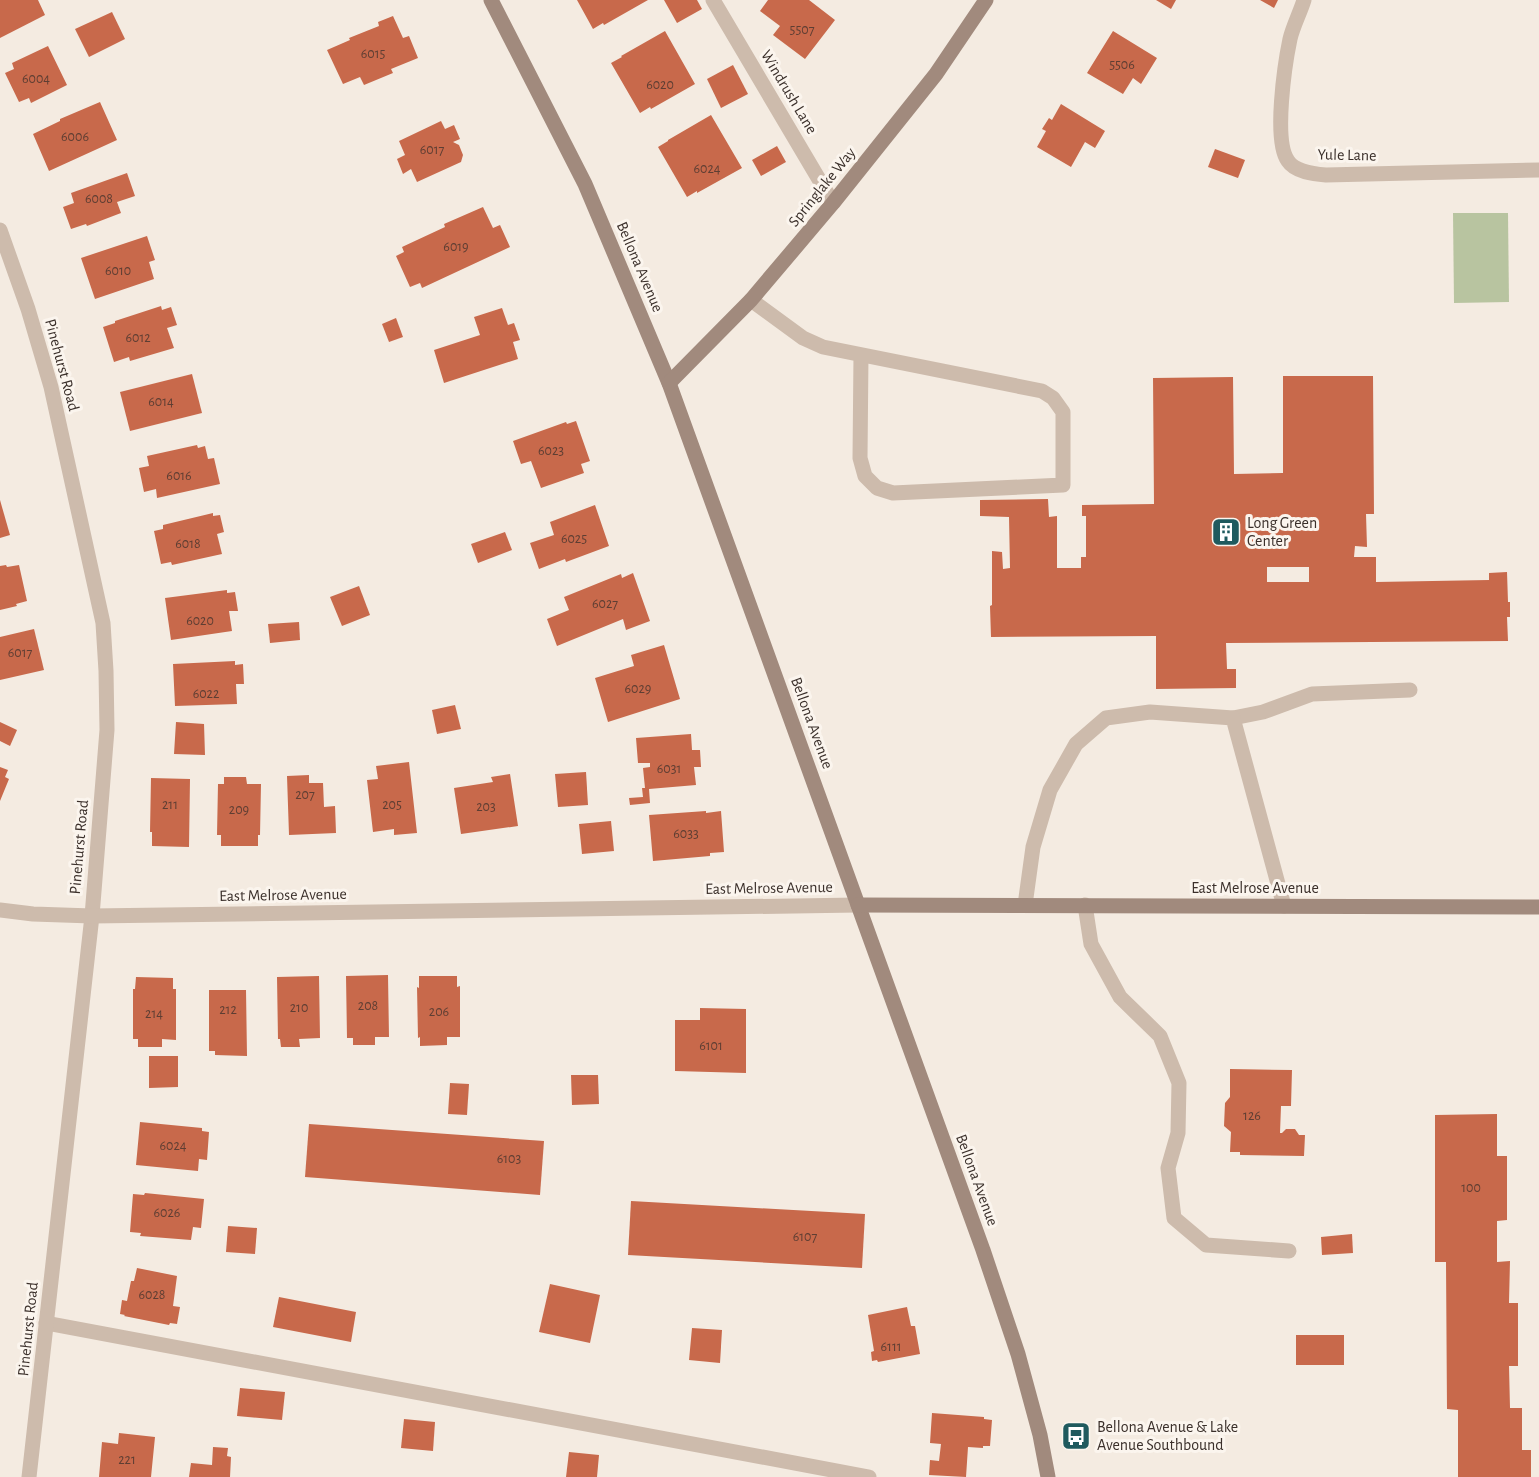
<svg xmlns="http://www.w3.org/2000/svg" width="1539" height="1477" font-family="'Alegreya Sans',sans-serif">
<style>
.green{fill:#b8c4a0}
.building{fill:#c8694b;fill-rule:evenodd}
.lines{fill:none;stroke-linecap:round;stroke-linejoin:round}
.lane{stroke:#cdbbac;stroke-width:15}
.street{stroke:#cdbbac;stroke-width:15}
.secondary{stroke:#a18a7d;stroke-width:15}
.labels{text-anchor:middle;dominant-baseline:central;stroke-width:6;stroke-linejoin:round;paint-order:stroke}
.number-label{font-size:14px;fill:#5e3e33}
.street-label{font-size:16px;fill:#3b302b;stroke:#fbf5ee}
.poi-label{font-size:16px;fill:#3b302b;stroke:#fbf5ee;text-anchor:start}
</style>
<rect width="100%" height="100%" fill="#f4ebe1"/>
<path class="green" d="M1453,213H1508L1509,302L1454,303Z"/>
<g class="building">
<path d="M0,0H38L45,15L0,38Z"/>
<path d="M577,0H648L604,25L603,23L593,29Z"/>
<path d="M664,0H697L702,9L677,23Z"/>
<path d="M768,0H809L835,20L805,59L773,35L780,26L760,11Z"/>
<path d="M1156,0H1176L1171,9Z"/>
<path d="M1260,0H1278L1274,8Z"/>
<path d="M112,12L125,39L89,57L75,29Z"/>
<path d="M393,16L403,38L409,36L418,58L391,69L393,73L364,85L360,77L343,84L327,50L350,40L349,38L379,26L378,22Z"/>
<path d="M665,31L695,84L651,109L650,107L640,113L611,63L622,57L621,56Z"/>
<path d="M1113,31L1157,58L1141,84L1133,78L1123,94L1087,73Z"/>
<path d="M48,46L67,85L31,103L29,98L19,102L5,73L14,69L12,63Z"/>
<path d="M733,65L748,94L721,108L707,79Z"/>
<path d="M100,102L117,140L49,171L33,134L60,121V119Z"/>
<path d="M1061,104L1105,131L1095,148L1085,142L1071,167L1037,147L1046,131L1042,129L1049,118L1052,120Z"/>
<path d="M711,115L742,168L697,193V191L687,197L658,147L668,141V140Z"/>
<path d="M441,121L445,129L454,125L460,139L453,142L459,145L463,155L461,162L417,182L411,169L403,174L397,159L405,155L399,141Z"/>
<path d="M777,146L786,162L761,176L752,160Z"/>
<path d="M1215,149L1245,160L1238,178L1208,167Z"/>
<path d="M127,173L135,196L117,202L121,213L87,226L86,224L71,229L63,207L74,203L71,193Z"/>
<path d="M483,207L493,228L500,225L510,247L422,288L420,283L410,287L396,256L404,252L402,247L445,227L444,224Z"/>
<path d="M147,236L155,260L149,262L154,279L95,299L81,258Z"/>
<path d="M161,306L162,310L171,307L177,325L167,328L174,348L130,361L129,357L114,362L103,327L115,323V321Z"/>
<path d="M502,308L508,325L514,323L520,340L513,342L518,359L444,383L434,350L480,335L474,317Z"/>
<path d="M396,318L403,337L389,342L382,324Z"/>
<path d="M192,374L202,413L130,431L120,392Z"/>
<path d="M1283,376H1373L1374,514H1366L1367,547L1355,546L1354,557H1376V582L1489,580V573L1507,572L1508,602H1510V617H1507L1508,641L1226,643L1227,669H1236V688L1156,689V636L991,637L990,606L992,605V551L1002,552L1003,569L1010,568L1009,517L980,516V500L1048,499L1049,517L1057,516V568H1081V557H1086V516H1082V505L1154,504L1153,378L1233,377L1234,474L1283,473ZM1267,567H1309V582H1267Z"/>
<path d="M576,421L590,461L581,464L584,473L541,488L531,461L521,464L513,441L566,422L567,424Z"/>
<path d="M197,445L198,448L205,446L208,459L214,458L220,484L157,498L156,489L144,492L139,468L149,466L147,456Z"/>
<path d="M0,500L10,535L0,538Z"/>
<path d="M595,505L609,546L566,562L565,559L539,569L530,543L554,535L550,522Z"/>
<path d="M213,513V516L220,515L224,532L217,534L222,554L172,565L171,562L161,564L154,531L163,529V525Z"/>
<path d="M505,532L512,550L478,563L471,544Z"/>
<path d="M6,565L7,567L19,565L27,601L16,604L17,606L0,610V566Z"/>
<path d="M633,573L650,621L626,630L623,619L557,646L547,619L569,610L564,597L621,574L622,578Z"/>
<path d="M359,586L370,615L342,626L330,597Z"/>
<path d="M227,590V593L235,592L238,611H229L232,631L171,640L165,598Z"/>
<path d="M299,622L300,640L270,643L268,624Z"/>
<path d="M34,629L44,670L0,680V637Z"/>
<path d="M664,645L680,699L608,722L595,678L634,666L631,655Z"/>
<path d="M235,661V665L243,664L244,684H236L237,704L175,706L173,664Z"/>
<path d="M455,705L461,729L437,734L432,710Z"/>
<path d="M0,722L17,730L10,746L0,741Z"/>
<path d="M176,722L204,724L205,755L174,754Z"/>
<path d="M691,734L692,750H700L701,767H694L696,785L649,789L650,803L630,805L629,798L643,797L642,788H645L643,768L650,767V763H638L636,738Z"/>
<path d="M409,762L417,833L394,835V829L373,832L367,780L378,779L376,766Z"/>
<path d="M0,767L8,770L5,777L9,779L0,801Z"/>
<path d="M586,772L588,805L558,807L555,774Z"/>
<path d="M510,774L518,826L461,834L454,788L493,782L491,777Z"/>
<path d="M309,775V783H323L324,807L335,806L336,833L289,835L287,776Z"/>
<path d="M224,777H246L247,784H261L260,835H258V846H221V835H217L218,784H224Z"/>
<path d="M151,778L190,779L189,847L152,846V832H150Z"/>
<path d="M706,811V813L721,811L724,852L710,853V856L653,861L649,815Z"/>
<path d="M611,821L614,851L582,854L579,824Z"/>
<path d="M388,975L389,1037H375V1045H353V1038H347L346,976Z"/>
<path d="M319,976L320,1038L299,1039L300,1047H281L280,1039H278L277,977Z"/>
<path d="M419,976H457V987L460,986V1037H447V1045L420,1046V1037L418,1038L417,987L419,988Z"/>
<path d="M136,977L173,978V989H176V1040L162,1039V1047H138V1039H133V989H135Z"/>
<path d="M209,990H246L247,1056L215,1055V1051H209Z"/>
<path d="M700,1008L746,1009V1073L675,1071V1020H700Z"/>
<path d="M149,1056H178V1087L149,1088Z"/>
<path d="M1230,1069L1292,1070L1291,1106H1281L1280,1133H1282L1286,1129H1295L1299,1135H1305L1304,1156L1240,1155V1152H1230L1231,1132L1224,1126L1225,1103L1230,1097Z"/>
<path d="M571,1075H598L599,1104L572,1105Z"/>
<path d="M450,1083L469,1084L467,1115L448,1114Z"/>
<path d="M1497,1114V1156H1507V1220L1497,1221V1262L1510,1261L1509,1303H1518V1366H1509L1510,1408H1522V1450H1531V1477H1458V1410L1447,1409L1446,1262H1435V1115Z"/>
<path d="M140,1122L202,1128V1131L209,1132L207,1160L199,1159L198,1171L136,1165Z"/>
<path d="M309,1124L544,1141L540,1195L305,1177Z"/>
<path d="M145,1193L204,1199L201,1228L193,1227L191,1240L140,1236L141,1233L130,1232L133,1194L144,1195Z"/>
<path d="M631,1201L865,1214L862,1268L628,1255Z"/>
<path d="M228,1226L257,1228L255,1254L226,1252Z"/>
<path d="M1352,1234L1353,1253L1322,1255L1321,1237Z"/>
<path d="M137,1268L177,1276L173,1306L180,1307L177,1324L170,1323L169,1325L124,1316L125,1315L120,1314L122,1300L127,1301L131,1281H134Z"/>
<path d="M550,1284L600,1295L590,1343L539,1332Z"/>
<path d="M279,1297L356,1312L351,1342L273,1327Z"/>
<path d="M907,1307L911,1326H915L920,1354L878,1362L877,1360L872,1361L871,1352L874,1351L868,1315Z"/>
<path d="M692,1328L722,1330L720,1363L689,1360Z"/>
<rect x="1296" y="1335" width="48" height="30"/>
<path d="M240,1388L285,1392L282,1420L237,1416Z"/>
<path d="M932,1413L984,1417V1419L992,1420L990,1446H983V1448L968,1447L966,1477L929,1475L930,1460L939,1461L941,1444L930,1443Z"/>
<path d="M404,1419L435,1422L433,1451L401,1448Z"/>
<path d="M119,1433L155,1437L151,1477H99L102,1442L118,1444Z"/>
<path d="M213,1447L228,1448L227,1456L231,1457L230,1477H189L191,1463L212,1465Z"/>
<path d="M569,1452L599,1455L597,1477H566Z"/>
</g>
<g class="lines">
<g class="lane">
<path d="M713,0L833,203"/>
<path d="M1304,0C1300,13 1293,26 1290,39C1285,63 1273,141 1288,161C1295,172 1314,174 1326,175L1539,170"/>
<path d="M751,300L803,338L823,347L1042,391L1053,398L1063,412V485L893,493L877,488L865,476L860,458L861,355"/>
<path d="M1233,718L1263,712L1312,694L1410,690"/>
<path d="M1025,905L1033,847L1050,790L1076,744L1106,718L1150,712L1233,718L1284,906"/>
<path d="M1085,905L1091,944L1120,997L1160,1036L1179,1083L1178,1133L1168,1168L1174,1218L1206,1245L1289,1251"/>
<path d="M46,1323L869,1477"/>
</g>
<g class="street">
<path d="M0,230L28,309L51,387L103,623L106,671L107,730L92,916L29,1477"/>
<path d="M0,910L33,914L92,916L858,905"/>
</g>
<g class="secondary">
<path d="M491,0L585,184L669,383L983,1250L1018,1354L1040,1435L1048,1477"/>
<path d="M669,383L751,300L833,203L936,74L986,0"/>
<path d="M858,905L1539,907"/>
</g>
</g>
<defs>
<g id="building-square" transform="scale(1.5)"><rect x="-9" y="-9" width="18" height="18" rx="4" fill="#1f5a5e" stroke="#fbf5ee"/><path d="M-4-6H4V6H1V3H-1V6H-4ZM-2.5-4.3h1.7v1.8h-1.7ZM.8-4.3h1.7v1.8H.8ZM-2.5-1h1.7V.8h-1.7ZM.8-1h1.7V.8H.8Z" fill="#fff"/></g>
<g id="bus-square" transform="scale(1.5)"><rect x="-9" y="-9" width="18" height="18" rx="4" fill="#1f5a5e" stroke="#fbf5ee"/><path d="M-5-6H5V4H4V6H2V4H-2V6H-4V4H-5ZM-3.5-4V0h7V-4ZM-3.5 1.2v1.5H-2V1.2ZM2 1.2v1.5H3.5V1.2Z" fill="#fff"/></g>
</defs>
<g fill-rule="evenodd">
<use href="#building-square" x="1226" y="532"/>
<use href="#bus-square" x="1076" y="1436"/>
</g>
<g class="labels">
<g class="number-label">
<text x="802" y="30">5507</text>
<text x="373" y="54">6015</text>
<text x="1122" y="65">5506</text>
<text x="36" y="79">6004</text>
<text x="660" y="85">6020</text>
<text x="75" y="137">6006</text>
<text x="432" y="150">6017</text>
<text x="707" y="169">6024</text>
<text x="99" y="199">6008</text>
<text x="456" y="247">6019</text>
<text x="118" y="271">6010</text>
<text x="138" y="338">6012</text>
<text x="161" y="402">6014</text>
<text x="551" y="451">6023</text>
<text x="179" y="476">6016</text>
<text x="574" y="539">6025</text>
<text x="188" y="544">6018</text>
<text x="605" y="604">6027</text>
<text x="200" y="621">6020</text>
<text x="20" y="653">6017</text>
<text x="638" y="689">6029</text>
<text x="206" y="694">6022</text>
<text x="669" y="769">6031</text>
<text x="305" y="795">207</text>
<text x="170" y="805">211</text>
<text x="392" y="805">205</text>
<text x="486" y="807">203</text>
<text x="239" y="810">209</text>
<text x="686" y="834">6033</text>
<text x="368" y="1006">208</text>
<text x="299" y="1008">210</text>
<text x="228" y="1010">212</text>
<text x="439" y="1012">206</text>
<text x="154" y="1014">214</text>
<text x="711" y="1046">6101</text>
<text x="1252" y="1116">126</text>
<text x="173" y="1146">6024</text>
<text x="509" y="1159">6103</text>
<text x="1471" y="1188">100</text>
<text x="167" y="1213">6026</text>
<text x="805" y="1237">6107</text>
<text x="152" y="1295">6028</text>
<text x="891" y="1347">6111</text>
<text x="127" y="1460">221</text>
</g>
<g class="street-label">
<text transform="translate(789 92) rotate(59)">Windrush Lane</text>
<text transform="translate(1347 155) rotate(1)">Yule Lane</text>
<text transform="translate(822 187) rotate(-51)">Springlake Way</text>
<text transform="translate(640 267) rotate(67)">Bellona Avenue</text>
<text transform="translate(62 365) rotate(75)">Pinehurst Road</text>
<text transform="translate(812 723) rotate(70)">Bellona Avenue</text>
<text transform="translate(79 847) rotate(-85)">Pinehurst Road</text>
<text transform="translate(769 888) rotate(-1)">East Melrose Avenue</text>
<text x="1255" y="888">East Melrose Avenue</text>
<text transform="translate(283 895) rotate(-1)">East Melrose Avenue</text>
<text transform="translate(977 1180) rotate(70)">Bellona Avenue</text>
<text transform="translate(28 1329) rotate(-84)">Pinehurst Road</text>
</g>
<g class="poi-label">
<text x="1247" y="523">Long Green<tspan x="1247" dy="18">Center</tspan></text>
<text x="1097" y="1427">Bellona Avenue &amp; Lake<tspan x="1097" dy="18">Avenue Southbound</tspan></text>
</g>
</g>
</svg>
